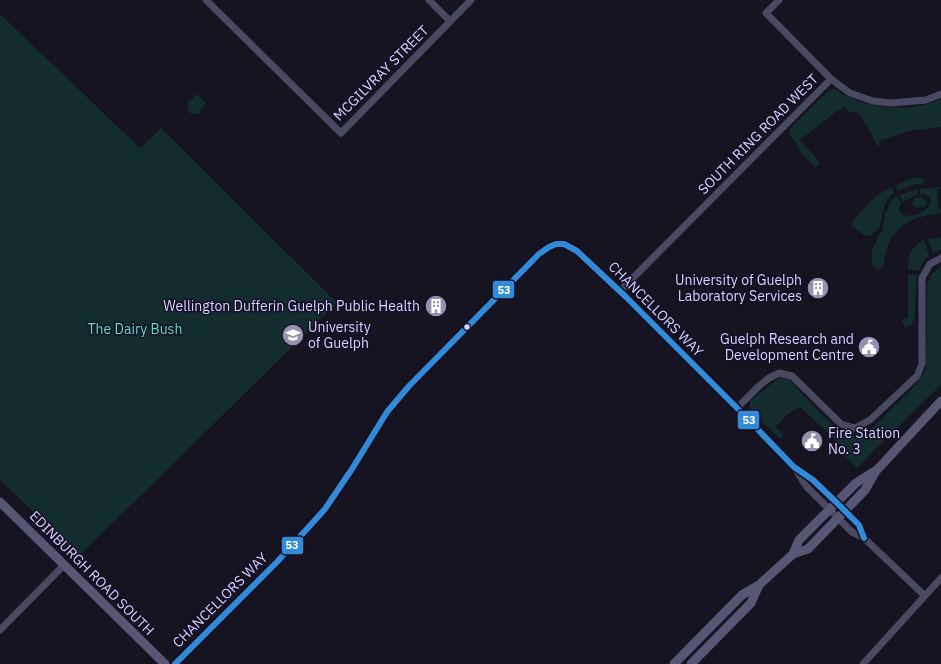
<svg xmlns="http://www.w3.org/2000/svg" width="941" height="664" font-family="'IBM Plex Sans',sans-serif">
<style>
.green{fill:#132c2d}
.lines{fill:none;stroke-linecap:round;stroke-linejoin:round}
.minor{stroke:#4a4962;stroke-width:7}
.secondary{stroke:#575674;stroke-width:9}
.bus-1-casing{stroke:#130f26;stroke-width:9}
.bus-1{stroke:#338bd7;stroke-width:6}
.bus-dot{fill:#d9d4ff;stroke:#130f26;stroke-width:1.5}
.labels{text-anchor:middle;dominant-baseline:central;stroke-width:3;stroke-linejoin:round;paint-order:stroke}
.street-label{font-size:14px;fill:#d9d4ff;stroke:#130f26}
.poi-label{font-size:14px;fill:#d9d4ff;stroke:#130f26;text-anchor:end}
.park-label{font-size:14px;fill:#5fe0c0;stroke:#130f26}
.line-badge{stroke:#130f26;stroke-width:1.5}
.badge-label{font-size:11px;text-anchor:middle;font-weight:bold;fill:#fff}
</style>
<rect width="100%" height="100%" fill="#161421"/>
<g class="green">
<path d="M0,14L140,148L161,128L337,303L79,556L0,480Z"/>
<path d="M835,89C863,109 909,114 941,99V127L909,131L879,141L880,145L878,146L859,113L848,112L845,107L837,111L800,140L817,159L819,163L818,166H814L801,153L796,142L789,135L790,129L825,94L831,90Z"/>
<path d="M197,94L206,103L201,109L202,110L198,114H192L188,111L187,104L190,99L191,100Z"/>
<path d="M922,177L924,183L913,185L898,191L895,186L910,179Z"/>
<path d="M891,187L894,192C892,195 888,198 886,202C880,215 884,235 865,236L851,225L853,223L851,222L875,197Z"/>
<path d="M940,187V189H937L938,209L941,210V213C908,217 886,229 884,265H882L881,269H875V266H872V251L878,236L882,232L885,214L893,198L898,197L901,203L899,209L901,214C911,219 928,213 931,202L930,197L924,194H920V189Z"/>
<path d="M917,189V195L903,202L899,195Z"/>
<path d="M921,197L926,200L927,204L924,207L916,208L912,205L913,200L915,198Z"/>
<path d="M941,237V250L933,253L928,239Z"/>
<path d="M924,240L929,256L925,259L919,270H908C908,256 911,246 924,240Z"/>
<path d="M941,266V385L872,452L857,468L842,454L846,450L800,407L787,414L776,427L784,434L780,439L750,410V401L779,378L789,379C801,392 832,428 847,434C850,435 861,434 865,433C871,430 885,416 890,410C902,398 918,385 926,369L927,285L932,274Z"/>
<path d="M908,274L917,275C915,284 916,319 913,322C912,325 908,326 905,327L903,323L902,319L908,318Z"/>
</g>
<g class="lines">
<g class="minor">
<path d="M206,0L341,133L471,0"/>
<path d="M429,0L450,21"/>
<path d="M779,0L766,13L831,79L850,93L873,101L891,103L926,100L941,94"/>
<path d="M620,291L831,79"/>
<path d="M737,408L759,386L769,378L779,373L792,376L841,424L855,428L870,420L917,376L922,364V278L930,264L941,258"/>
<path d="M796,470L806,486L852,532L864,538L924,595"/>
<path d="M0,630L64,565"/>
<path d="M175,664L277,562L325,509L352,469L387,412L409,386L539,254L549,247L556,244H564L577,251L626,297L737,408L794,467L813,480L836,502L859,525L864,538"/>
<path d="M863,664L941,578"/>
</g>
<g class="secondary">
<path d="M0,502L165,664"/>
<path d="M793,554L799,540L856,483L875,471"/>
<path d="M674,664L742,595L759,585L793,554L808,549L865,490L876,471L941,401"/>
<path d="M691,664L751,603L759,585"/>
</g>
<g class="bus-1-casing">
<path id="bus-1" d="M175,664L277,562L325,509L352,469L387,412L409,386L539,254L549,247L556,244H564L577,251L626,297L737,408L794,467L813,480L836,502L859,525L864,538"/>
</g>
<use href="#bus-1" class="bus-1"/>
</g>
<defs>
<g id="building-disc" transform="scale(1.15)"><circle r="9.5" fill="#9591b1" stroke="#130f26"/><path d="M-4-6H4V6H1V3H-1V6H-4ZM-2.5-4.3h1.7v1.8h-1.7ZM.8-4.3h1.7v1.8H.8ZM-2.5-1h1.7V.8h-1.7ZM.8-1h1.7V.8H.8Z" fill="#fff"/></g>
<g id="university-disc" transform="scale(1.15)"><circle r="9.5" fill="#9591b1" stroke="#130f26"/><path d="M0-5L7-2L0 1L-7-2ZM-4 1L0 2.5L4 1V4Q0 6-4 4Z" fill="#fff"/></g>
<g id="civic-disc" transform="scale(1.15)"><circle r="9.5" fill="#9591b1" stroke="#130f26"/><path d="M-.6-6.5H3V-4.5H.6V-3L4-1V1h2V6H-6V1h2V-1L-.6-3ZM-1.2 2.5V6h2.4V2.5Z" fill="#fff"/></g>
</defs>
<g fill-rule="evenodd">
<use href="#building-disc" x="818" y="288"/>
<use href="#building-disc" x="436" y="306"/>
<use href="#university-disc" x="293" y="335"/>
<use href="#civic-disc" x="869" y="347"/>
<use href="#civic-disc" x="812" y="441"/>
</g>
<circle class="bus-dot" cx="467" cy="327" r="3.5"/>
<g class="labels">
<g class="street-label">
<text transform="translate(381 73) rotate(-45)">MCGILVRAY STREET</text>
<text transform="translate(758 134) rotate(-45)">SOUTH RING ROAD WEST</text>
<text transform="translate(656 309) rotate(45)">CHANCELLORS WAY</text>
<text transform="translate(92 573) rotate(45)">EDINBURGH ROAD SOUTH</text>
<text transform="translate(220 600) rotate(-45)">CHANCELLORS WAY</text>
</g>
<g class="poi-label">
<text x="802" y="280">University of Guelph<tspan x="802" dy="16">Laboratory Services</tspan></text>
<text x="420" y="306">Wellington Dufferin Guelph Public Health</text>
<text x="308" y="327" text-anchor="start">University<tspan x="308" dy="16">of Guelph</tspan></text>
<text x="854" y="339">Guelph Research and<tspan x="854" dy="16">Development Centre</tspan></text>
<text x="828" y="433" text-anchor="start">Fire Station<tspan x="828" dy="16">No. 3</tspan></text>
</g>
<g class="park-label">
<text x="135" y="329">The Dairy Bush</text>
</g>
</g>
<g class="line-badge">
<rect x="492" y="280" width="23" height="19" rx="4" fill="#338bd7"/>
<rect x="737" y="410" width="23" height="20" rx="4" fill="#338bd7"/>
<rect x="281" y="536" width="23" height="19" rx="4" fill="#338bd7"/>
</g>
<g class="badge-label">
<text x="504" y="294">53</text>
<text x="749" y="424">53</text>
<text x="292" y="549">53</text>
</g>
</svg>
